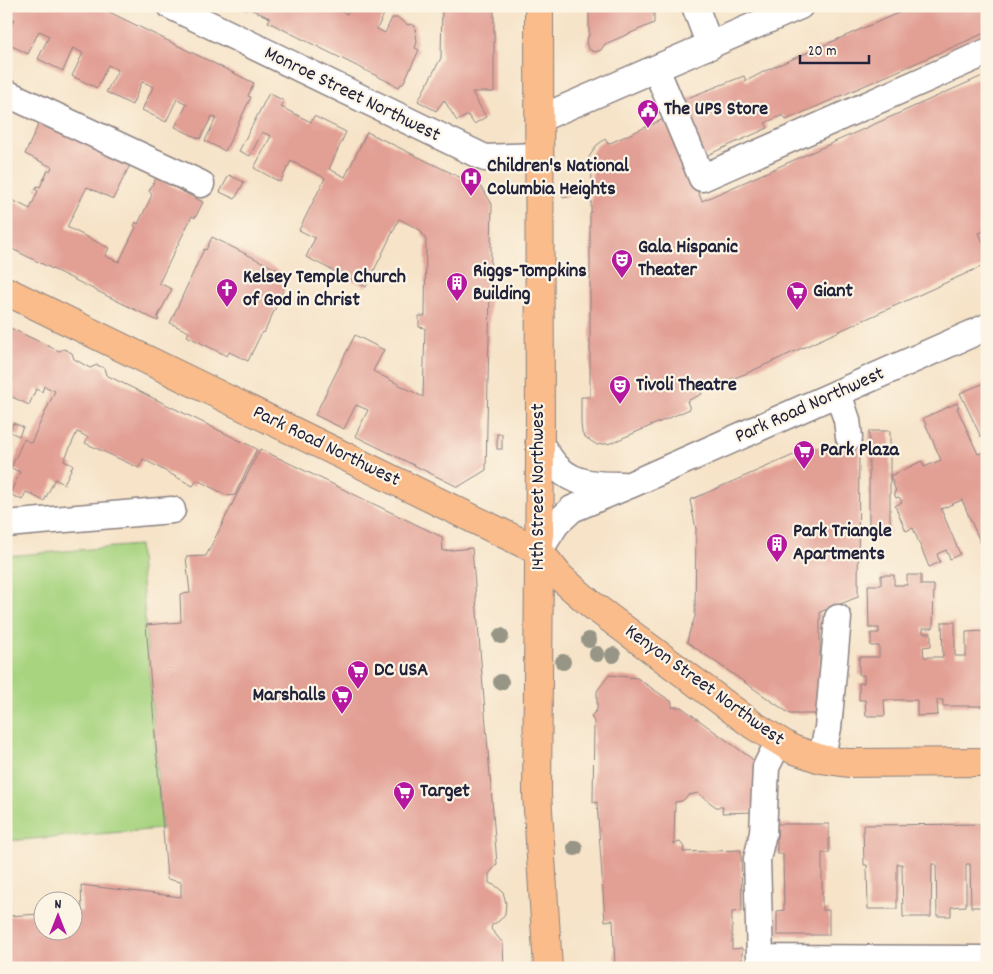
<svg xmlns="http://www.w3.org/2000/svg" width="993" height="974" font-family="Dekko,sans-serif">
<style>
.green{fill:#a8d480;stroke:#657b5e}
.building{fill:#e29f94}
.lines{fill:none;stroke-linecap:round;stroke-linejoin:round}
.minor-casing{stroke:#8c8282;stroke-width:29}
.major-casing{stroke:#8c8282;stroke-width:30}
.minor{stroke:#fff;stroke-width:26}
.major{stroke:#f9bc8a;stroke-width:28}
.tree{fill:#979686}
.labels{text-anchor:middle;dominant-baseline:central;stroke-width:4.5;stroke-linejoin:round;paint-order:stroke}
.street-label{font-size:20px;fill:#22223b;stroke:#fcf5e5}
.poi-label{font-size:20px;font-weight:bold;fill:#22223b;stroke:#fcf5e5;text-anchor:start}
</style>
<rect width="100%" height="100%" fill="#fcf5e5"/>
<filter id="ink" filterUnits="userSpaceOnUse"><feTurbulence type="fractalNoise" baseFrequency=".02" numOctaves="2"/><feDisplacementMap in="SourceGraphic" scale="10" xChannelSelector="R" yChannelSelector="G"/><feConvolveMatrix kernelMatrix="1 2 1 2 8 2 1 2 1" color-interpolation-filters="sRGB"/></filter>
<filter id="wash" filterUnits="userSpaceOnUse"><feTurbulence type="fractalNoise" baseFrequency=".0096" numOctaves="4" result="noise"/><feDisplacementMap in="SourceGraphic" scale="20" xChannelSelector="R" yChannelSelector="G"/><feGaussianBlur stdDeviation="1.12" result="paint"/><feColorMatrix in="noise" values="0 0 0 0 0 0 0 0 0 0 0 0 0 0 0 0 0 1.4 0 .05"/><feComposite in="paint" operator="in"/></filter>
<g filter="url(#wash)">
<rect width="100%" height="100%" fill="#f6e3c8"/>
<path class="green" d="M139,545L162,829L6,841V556Z"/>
<g id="blocks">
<g class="building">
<path d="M6,6H97L254,83L248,96L251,97L225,151L205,141L216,118L212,116L200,139L175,127L187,104L177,99L166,122L142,110L153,87L148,84L142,82L132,105L106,92L118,70L108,65L97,88L72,76L83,53L73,48L63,71L38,59L49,36L44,33L39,31L28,54L6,43V36L14,19L6,15Z"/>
<path d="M238,6H342L340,11L347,14L351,6L374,7L384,14L377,29L385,33L392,18H398L408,25L411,24L415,26L417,42L415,48L419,50L403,84H401L399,87L268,22L270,18L248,8L247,10Z"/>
<path d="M442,6H494V92H472L486,117L474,124L468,115L457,121L444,100L436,111L418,101L441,58Z"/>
<path d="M589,6H654V23L605,44L601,50L595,52L590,50L586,43L589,34Z"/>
<path d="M914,6H987V32L786,120L783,115L765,123L768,128L703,157L682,100L744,76L746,81L752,78L765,71Z"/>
<path d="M987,74V230L979,233L987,252V264L745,374L703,390L699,389L702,394L687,401L690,409L611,443L597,445L585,437L582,433L581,423V397H590V213H591L592,167H587L588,159L596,146L605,139L608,144L666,118L702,201Z"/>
<path d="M269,93L284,101L281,107L311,122L314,116L346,132L329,169L345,177L367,132L482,188L492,204L486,470L458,487L355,436L368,410L356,405L344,429L315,415L355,335L384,350L373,371L423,397L425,328L419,327V316H425L426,240L420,230L399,219L366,287L306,257L315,238L299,230L325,178L291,161L280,182L254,168L271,136L262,132L250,156L239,151Z"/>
<path d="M40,121L130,165L113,199L87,187L67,227L109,248L105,256L119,262L136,227L134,226L136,222L138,224L152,195L149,191L156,178L203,202L195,218L192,216L159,283L172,289L157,318L159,319L158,321L6,246V197L30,209L38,191L35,189L37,186L40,187L48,170L50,171L52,167L25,154Z"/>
<path d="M229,175L244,182L235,199L220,192Z"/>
<path d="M562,183H568V197L563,198Z"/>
<path d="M212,237L290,276L264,333L262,332L248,361L229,352L227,356L187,336L189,332L170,323L204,249L206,250Z"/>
<path d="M6,326L59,351L64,349L72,353L74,359L90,368L97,365L104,368L106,375L257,449L235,495L228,496L197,480L193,486L143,459L139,468L85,443L88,437L77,432L64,461L73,465L64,484L55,479L44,501L26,492L22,500L10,494L20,472L11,468L24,439L31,443L55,391L44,386L42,392L36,389L29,405L6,394L13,377L6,374Z"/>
<path d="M987,382V443L984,436L981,437L960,393Z"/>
<path d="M957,403L959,407L957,408L978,454L984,452L987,458V541L981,544L962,500L941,509L960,554L950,559L946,550L937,554L940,562L929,567L913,528L906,531L895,506L902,502L899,497L896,498L894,492L896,491L890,476L922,461L924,467L941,460L923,418Z"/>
<path d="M13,423L23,427L19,436L10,432Z"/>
<rect x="869" y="431" width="21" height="103"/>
<rect x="497" y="434" width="5" height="15"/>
<path d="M812,447L859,448L858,597L820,612V714H790L687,642L690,630L695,617L696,529L690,500Z"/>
<path d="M260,449L442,537L443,551L472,548L497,864L489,874V883L496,886L503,892L506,903L505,914L499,921L492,925L491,929L503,943L504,968H6V916L42,914V932H72V912L82,911L81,885L181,897V882L167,879L146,625L181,622L180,594L190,593L186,557L206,556Z"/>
<path d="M881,575H894V585H907V575H921V585H934L933,628H923V633H931V646L923,647L924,657H943L942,622H955V656H966V632L987,631V706H943V700H937L938,715L917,716V700H884L885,716H866L865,700H859V683H864V675H859V657H879V646H871V633H879V628H869L868,585H881Z"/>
<path d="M609,675L637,678L672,702V707H681L759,764L753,812L722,813L723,807H716L698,793L689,795L682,801L675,802L674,844L680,842L684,847L683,852L741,850L742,911L732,912V949L742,948V968H615L613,920L605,921L597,802L593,803L594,722L591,716L597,710V691Z"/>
<path d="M777,824H829V853H822V910H829V935H777V911L784,910L783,854H777Z"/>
<path d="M987,824V907H971L970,864H966V906L951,907V916H937L936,864H932L931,917H903L902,864H897V909H868L867,865H864L863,825Z"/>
</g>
</g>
</g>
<g filter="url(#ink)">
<use href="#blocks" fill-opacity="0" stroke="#8c8282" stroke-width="1"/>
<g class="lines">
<g class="minor-casing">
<g id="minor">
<path d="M171,6L485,158L539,156"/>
<path d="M695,6L710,46"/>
<path d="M656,69L702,178L987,52"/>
<path d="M6,93L201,184"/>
<path d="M539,119L800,6"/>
<path d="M838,393L847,420L849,437"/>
<path d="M539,442C545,450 550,461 558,468C575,485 599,485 622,485"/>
<path d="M6,524L172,510"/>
<path d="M539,551L556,524L572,509L632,484L987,327"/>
<path d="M779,741L766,767L763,833L757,859L760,958L987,959"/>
<path d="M821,759L828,728L838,618"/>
</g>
</g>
<g class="major-casing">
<g id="major">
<path d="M539,6L540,454L537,794L548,968"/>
<path d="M6,291L539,551L560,577L592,605L753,725L792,749L821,759L848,763L987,762"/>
</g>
</g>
<use href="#minor" class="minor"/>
<use href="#major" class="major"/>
</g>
<g class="tree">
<circle cx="501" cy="636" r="8"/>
<circle cx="589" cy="640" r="8"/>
<circle cx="597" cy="654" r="8"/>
<circle cx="613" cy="655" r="8"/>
<circle cx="563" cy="662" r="8"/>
<circle cx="501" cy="682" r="8"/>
<circle cx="575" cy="848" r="8"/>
</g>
</g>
<defs>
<g id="civic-pin" transform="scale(1.125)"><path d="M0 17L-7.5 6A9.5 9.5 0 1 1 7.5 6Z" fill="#b5179e" stroke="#fcf5e5"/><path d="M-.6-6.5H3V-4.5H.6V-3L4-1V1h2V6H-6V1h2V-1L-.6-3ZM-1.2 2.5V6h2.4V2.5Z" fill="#fff"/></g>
<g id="hospital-pin" transform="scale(1.125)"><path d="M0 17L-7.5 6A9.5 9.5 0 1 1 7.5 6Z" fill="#b5179e" stroke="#fcf5e5"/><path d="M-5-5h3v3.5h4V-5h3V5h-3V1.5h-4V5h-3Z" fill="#fff"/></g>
<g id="theatre-pin" transform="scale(1.125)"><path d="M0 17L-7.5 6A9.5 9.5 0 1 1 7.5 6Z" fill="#b5179e" stroke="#fcf5e5"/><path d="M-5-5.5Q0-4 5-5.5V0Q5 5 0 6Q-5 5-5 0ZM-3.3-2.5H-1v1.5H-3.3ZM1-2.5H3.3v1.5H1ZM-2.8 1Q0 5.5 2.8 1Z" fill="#fff"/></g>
<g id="building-pin" transform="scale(1.125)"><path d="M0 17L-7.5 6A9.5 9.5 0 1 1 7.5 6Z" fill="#b5179e" stroke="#fcf5e5"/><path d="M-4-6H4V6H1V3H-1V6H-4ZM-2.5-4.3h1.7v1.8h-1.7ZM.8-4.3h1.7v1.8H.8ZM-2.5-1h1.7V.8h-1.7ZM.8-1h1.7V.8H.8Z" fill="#fff"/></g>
<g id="church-pin" transform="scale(1.125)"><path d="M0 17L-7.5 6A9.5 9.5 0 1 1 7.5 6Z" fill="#b5179e" stroke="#fcf5e5"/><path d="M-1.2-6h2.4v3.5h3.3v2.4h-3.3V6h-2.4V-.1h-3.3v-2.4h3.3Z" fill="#fff"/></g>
<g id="supermarket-pin" transform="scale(1.125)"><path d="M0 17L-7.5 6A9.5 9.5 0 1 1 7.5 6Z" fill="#b5179e" stroke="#fcf5e5"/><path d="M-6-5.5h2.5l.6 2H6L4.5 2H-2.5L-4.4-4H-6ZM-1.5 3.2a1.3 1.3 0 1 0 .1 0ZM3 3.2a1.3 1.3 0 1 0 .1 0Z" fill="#fff"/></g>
</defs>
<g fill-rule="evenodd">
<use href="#civic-pin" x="648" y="110"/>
<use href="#hospital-pin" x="471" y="178"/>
<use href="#theatre-pin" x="622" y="260"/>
<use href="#building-pin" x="457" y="283"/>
<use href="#church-pin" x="227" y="289"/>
<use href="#supermarket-pin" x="797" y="292"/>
<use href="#theatre-pin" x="620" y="386"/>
<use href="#supermarket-pin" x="804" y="451"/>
<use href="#building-pin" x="777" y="544"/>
<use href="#supermarket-pin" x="358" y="671"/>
<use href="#supermarket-pin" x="342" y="696"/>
<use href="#supermarket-pin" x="404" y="792"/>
</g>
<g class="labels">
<g class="street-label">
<text transform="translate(352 95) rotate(26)">Monroe Street Northwest</text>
<text transform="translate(810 406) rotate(-24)">Park Road Northwest</text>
<text transform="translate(326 447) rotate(26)">Park Road Northwest</text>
<text transform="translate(539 487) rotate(-90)">14th Street Northwest</text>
<text transform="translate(704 686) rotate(36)">Kenyon Street Northwest</text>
</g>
<g class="poi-label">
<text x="664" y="110">The UPS Store</text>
<text x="487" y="167">Children's National<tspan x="487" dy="23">Columbia Heights</tspan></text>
<text x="638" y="248">Gala Hispanic<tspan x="638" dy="23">Theater</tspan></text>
<text x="473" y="272">Riggs-Tompkins<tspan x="473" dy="23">Building</tspan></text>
<text x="243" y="278">Kelsey Temple Church<tspan x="243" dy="23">of God in Christ</tspan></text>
<text x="813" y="292">Giant</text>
<text x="636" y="386">Tivoli Theatre</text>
<text x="820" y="451">Park Plaza</text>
<text x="793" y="532">Park Triangle<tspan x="793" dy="23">Apartments</tspan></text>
<text x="374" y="671">DC USA</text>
<text x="326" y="696" text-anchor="end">Marshalls</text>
<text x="420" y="792">Target</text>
</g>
</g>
<rect width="993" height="974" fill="none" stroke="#fcf5e5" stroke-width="25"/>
<g transform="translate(58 916)"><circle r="24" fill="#fcf5e5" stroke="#a5a1a1"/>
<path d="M0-4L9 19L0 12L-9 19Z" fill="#b5179e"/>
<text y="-8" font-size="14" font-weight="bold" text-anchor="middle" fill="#22223b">N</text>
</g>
<path d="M800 55v8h69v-8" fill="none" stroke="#22223b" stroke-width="2.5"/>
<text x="808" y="55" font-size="15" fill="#22223b" stroke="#fcf5e5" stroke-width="4" paint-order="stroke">20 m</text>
</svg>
